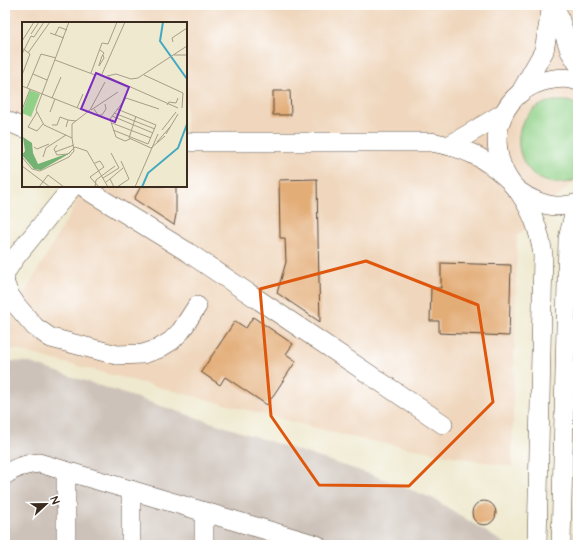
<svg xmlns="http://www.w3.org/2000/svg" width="583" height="550" font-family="'Architects Daughter',sans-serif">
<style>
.built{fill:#efd6bc}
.industrial{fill:#cdc2b9}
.green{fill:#90d087;stroke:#667d52}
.building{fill:#e3ad78}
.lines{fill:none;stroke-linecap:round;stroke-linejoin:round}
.minor-casing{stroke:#564739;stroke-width:20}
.minor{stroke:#fff;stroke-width:19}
.marked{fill:none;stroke:#df570d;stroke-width:3;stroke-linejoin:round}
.inset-river{fill:none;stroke:#42a9c2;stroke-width:2}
.inset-road{fill:none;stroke:#a79d88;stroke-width:1}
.view{fill:#7b2cbf;fill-opacity:0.15;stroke:#7b2cbf;stroke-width:2}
.inset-edge{fill:none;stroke:#3b2a1e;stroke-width:2}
</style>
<rect width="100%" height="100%" fill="#fff"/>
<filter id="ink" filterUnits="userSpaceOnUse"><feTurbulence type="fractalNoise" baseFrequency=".025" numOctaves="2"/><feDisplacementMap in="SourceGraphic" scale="8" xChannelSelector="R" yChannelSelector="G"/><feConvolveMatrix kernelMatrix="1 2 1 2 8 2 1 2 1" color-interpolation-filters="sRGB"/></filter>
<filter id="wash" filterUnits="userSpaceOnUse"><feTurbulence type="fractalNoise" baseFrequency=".012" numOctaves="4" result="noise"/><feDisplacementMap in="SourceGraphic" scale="16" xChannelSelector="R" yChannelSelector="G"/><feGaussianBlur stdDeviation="0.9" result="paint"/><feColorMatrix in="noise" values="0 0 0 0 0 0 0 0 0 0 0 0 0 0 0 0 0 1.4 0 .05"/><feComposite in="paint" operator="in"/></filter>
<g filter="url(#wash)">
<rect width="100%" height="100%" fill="#efe9cf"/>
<g class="built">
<path d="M5,5H578V177L517,236L512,467L350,437L5,347V327L77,202L64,186H186V23H23V138L5,117Z"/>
<path d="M578,422V545H573L574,527Z"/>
</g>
<path class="industrial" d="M8,361L27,362L376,476L434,499L507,545H5V362Z"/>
<path class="green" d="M557,101H568L578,105V179C522,202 495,123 545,103C548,102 553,101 557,101Z"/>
<g id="blocks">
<g class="building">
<path d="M273,91H290L291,115H273Z"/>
<path d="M317,179L318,238L320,322L277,293L286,262L285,238H280L279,180Z"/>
<path d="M141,186H176V215L174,225L134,199Z"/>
<path d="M441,263L511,265L509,336L439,333V321H430L431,288H441Z"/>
<path d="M253,317L293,344L286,354L296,361L267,405L225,377L220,385L201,372L235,321L246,328Z"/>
<circle cx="484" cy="513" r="12"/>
</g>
</g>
</g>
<g filter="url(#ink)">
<use href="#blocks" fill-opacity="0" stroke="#564739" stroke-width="1"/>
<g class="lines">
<g class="minor-casing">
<g id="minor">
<path d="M555,5L570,51L578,64"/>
<path d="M578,81C569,77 557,78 548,80C505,89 485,134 505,173C508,179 513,187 520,192C529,199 545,206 557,206C563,206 569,205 575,204L578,203"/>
<path d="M522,90L544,51L552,5"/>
<path d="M5,120L23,128"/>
<path d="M186,142H431C465,148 483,156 508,179"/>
<path d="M450,145L502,114"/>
<path d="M83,186L92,193L186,251L443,424"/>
<path d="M519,192C533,213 539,229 543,255L537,545"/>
<path d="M5,279V273L14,259L73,186"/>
<path d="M5,284L9,294L17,306L35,327L51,338L117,355L143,354L158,349L171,341L181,331L197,306"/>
<path d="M66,471V545"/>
<path d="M5,475C15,467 26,464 39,463L317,545"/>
<path d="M131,490V545"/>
<path d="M204,512V545"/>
<path d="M561,545L568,239L575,210L578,208"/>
</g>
</g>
<use href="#minor" class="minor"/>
</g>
</g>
<path class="marked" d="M366,261L478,305L493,402L409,486L319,485L271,416L260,289Z"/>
<g transform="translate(22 22)">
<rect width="165" height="165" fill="#efe9cf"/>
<path d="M8,68L18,72L9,95L0,91Z" fill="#90d087"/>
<path d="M1,115L10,121L11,131L16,142L50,130L19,148L12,147L0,133L3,129Z" fill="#74b274"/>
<path class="inset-river" d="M141,0L138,19L165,57M120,165L126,151L156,126L165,102"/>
<path class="inset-road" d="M28,11L42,16M9,12L17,0M33,13L37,5L45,8M0,19L12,0M151,20L150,16L165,6M0,26L8,32L0,53M78,28L82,31L80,34L77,43V44L82,36L81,33M6,31L28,0M0,32L9,14L12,15L22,0M152,33H165M33,38L73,53M69,51L80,21L86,22L95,0M11,52L25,58M80,52L103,0M122,53L161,71L160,86M85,54L94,52L109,57L116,56L165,24M86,55L156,86M0,64L66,90M5,66L19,32L34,36M30,76L39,55M145,83L147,80L154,81L156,76M55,86L61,72M72,87L76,93H80L84,87L83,82M0,88L8,67M69,88L96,70M15,90L6,105L15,109L21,102M28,90L33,77M92,91L133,107M90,94L131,111M114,94L107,116L129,126M90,101L129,116M30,103H35L38,95L46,98M44,105L46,98L54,99M91,108L126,122L134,103L95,87M140,108L154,90M144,112L156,92M50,116V102L68,88L83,60M108,117L103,119L94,115L88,97L104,76L137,87M135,120L148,105M35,123L32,127L35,133L46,132L53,125L65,129L86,165M12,125L15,127L27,122M129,126L143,114M33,130L52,123M0,135L10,147L18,149L47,135L52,129L50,116L22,103L14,88L47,0M21,135L24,126L44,113M73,141L78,139L82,145L68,155L77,165M0,144L28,165M81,156L97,146L89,131M88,157L101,146M84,160L88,157L92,165M17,165L26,153L42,165M73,165L74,158L93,144M95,165L107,157L99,139M113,165L136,112"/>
<path class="view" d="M74,51L107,65L93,100L59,87Z"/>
<rect width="165" height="165" class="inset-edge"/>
</g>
<rect width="583" height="550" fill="none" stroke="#fff" stroke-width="20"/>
<g transform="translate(46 504) rotate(68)" stroke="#ffffff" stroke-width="3" paint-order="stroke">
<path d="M0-3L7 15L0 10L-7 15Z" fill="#3b2a1e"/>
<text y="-6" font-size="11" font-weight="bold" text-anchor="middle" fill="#3b2a1e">N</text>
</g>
</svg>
